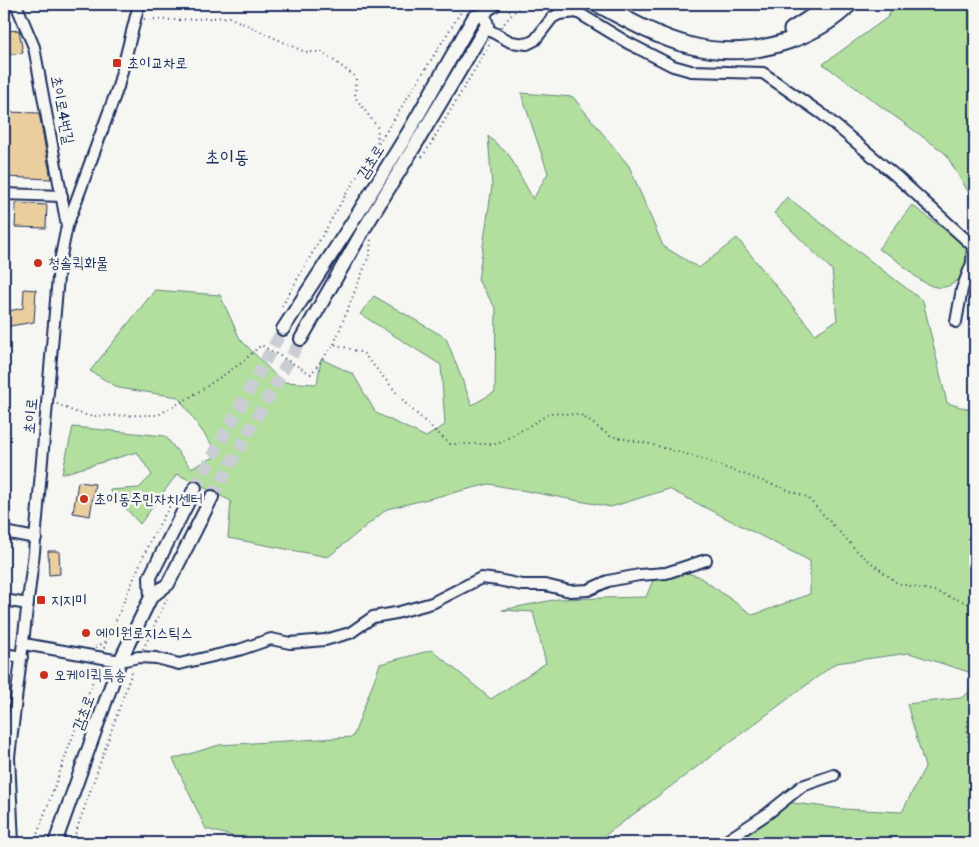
<svg xmlns="http://www.w3.org/2000/svg" width="979" height="847" font-family="'Balsamiq Sans','Poor Story',sans-serif">
<style>
.green{fill:#b2df9d;stroke:#66877e}
.building{fill:#eace9e;stroke:#1b2f5e}
.lines{fill:none;stroke-linecap:round;stroke-linejoin:round}
.major-tunnel{stroke:#caced4;stroke-width:12;stroke-dasharray:12 6;stroke-linecap:butt}
.minor-casing{stroke:#1b2f5e;stroke-width:14}
.major-casing{stroke:#1b2f5e;stroke-width:16}
.highway-casing{stroke:#1b2f5e;stroke-width:19}
.path{stroke:#1b2f5e;stroke-width:2;stroke-dasharray:1 4;stroke-linecap:butt}
.minor{stroke:#f6f6f2;stroke-width:10}
.major{stroke:#f6f6f2;stroke-width:12}
.highway{stroke:#f6f6f2;stroke-width:15}
.major-bridge-casing{stroke:#1b2f5e;stroke-width:16;stroke-linecap:butt}
.path-bridge{stroke:#1b2f5e;stroke-width:2;stroke-dasharray:1 4;stroke-linecap:butt}
.major-bridge{stroke:#f6f6f2;stroke-width:12}
.poi-dot{fill:#c8321e;stroke:#f6f6f2;stroke-width:2}
.labels{text-anchor:middle;dominant-baseline:central;stroke-width:5;stroke-linejoin:round;paint-order:stroke}
.poi-label{font-size:15px;fill:#1b2f5e;stroke:#f6f6f2;text-anchor:start}
.street-label{font-size:15px;fill:#1b2f5e;stroke:#f6f6f2}
.quarter-label{font-size:18px;fill:#1b2f5e;stroke:#f6f6f2}
</style>
<rect width="100%" height="100%" fill="#f6f6f2"/>
<filter id="ink" filterUnits="userSpaceOnUse"><feTurbulence type="fractalNoise" baseFrequency=".02" numOctaves="2"/><feDisplacementMap in="SourceGraphic" scale="10" xChannelSelector="R" yChannelSelector="G"/><feConvolveMatrix kernelMatrix="1 2 1 2 8 2 1 2 1" color-interpolation-filters="sRGB"/></filter>
<g filter="url(#ink)">
<g class="green">
<path d="M893,4H975V203L945,153L823,64L888,17Z"/>
<path d="M521,93L573,97L629,166L663,246L699,268L737,238L815,334L837,320L832,270L774,213L787,197L923,301L947,403L975,411V674L909,653L836,663L595,843H258L206,829L173,759L219,745L353,737L380,664L432,650L491,699L546,663L533,612L502,610L558,599L646,597L659,566L698,576L753,615L810,594V561L669,489L611,507L489,484L387,509L328,557L228,538L231,501L177,474L140,524L109,490L139,488L152,475L137,452L62,474L73,427L165,436L191,468L219,455L178,397L119,388L90,371L155,290L220,295L240,339L282,382L317,384L321,359L353,374L376,413L426,437L445,425L441,365L360,314L374,296L446,338L472,405L495,392L496,309L478,280L492,186L488,136L509,155L533,199L548,173Z"/>
<path d="M912,205L967,247C969,258 967,272 958,280C934,301 912,272 895,259C890,255 884,252 878,249Z"/>
<path d="M975,688V843H728L785,802L844,809L902,812L925,767L907,704L961,698Z"/>
</g>
<g class="building">
<path d="M19,30L23,53L4,55V43L8,42L7,31Z"/>
<path d="M4,112L39,113L51,179L4,177Z"/>
<path d="M16,203L47,205L46,228L15,227Z"/>
<path d="M24,289L36,290L34,322L4,327V312L23,308Z"/>
<path d="M78,482L95,484L90,516L73,513Z"/>
<path d="M48,551H59L60,574L49,575Z"/>
</g>
<g class="lines">
<g class="major-tunnel">
<path d="M195,488L283,329"/>
<path d="M212,497L301,339"/>
</g>
<g class="minor-casing">
<g id="minor">
<path d="M16,4L34,47L67,226"/>
<path d="M485,28L511,42L527,44L535,40L552,18L559,14L577,12L628,43L673,66L691,71L763,73L822,114L896,176L973,246L972,263L962,289L956,322"/>
<path d="M4,194L62,196"/>
<path d="M4,532L36,538"/>
<path d="M4,600L28,604"/>
<path d="M24,644L120,661L139,657L156,658L179,664L239,650L271,639L290,643L325,640L350,633L373,617L396,613L432,603L481,578L498,580L522,585H545L570,591L588,590L608,581L639,575L666,573L706,560"/>
<path d="M4,654L22,657"/>
<path d="M13,843L9,757L34,552L59,266L67,226L118,87L139,4"/>
<path d="M723,843L767,814L802,786L834,775"/>
</g>
</g>
<g class="major-casing">
<g id="major">
<path d="M408,133L474,17L484,15L491,4"/>
<path d="M419,139L487,25L484,15"/>
<path d="M283,329L357,215"/>
<path d="M301,339L364,229"/>
<path d="M151,597L150,577L195,488"/>
<path d="M55,843L120,661L151,597L168,584L212,497"/>
</g>
</g>
<g class="highway-casing">
<g id="highway">
<path d="M598,4C663,40 715,67 791,40C812,32 833,21 849,4"/>
<path d="M490,6L493,4"/>
<path d="M792,30L832,4"/>
</g>
</g>
<g class="path">
<path d="M144,19L177,20L229,17L305,52H322L356,77L355,97L378,128L376,163"/>
<path d="M501,27L521,4"/>
<path d="M391,124L466,4"/>
<path d="M430,145L491,42"/>
<path d="M282,306L346,194"/>
<path d="M334,344L370,253L371,238"/>
<path d="M57,404L75,412L90,416L158,415L192,396L240,364L261,345L311,374L334,344L363,353L407,405L450,444H498L551,413L581,415L610,436L650,444L693,456L807,497L859,553L897,583L938,592L975,606"/>
<path d="M110,632L123,633"/>
<path d="M96,647L107,641"/>
<path d="M104,648L149,543L177,493"/>
<path d="M143,649L167,599"/>
<path d="M94,678L104,679"/>
<path d="M975,702C964,718 966,743 975,760"/>
<path d="M34,843L98,667"/>
<path d="M72,843L133,669"/>
</g>
<use href="#minor" class="minor"/>
<use href="#major" class="major"/>
<use href="#highway" class="highway"/>
<g class="major-bridge-casing">
<g id="major-bridge">
<path d="M357,215L408,133"/>
<path d="M364,229L419,139"/>
</g>
</g>
<g class="path-bridge">
<path d="M422,157L430,145"/>
<path d="M346,194L391,124"/>
</g>
<use href="#major-bridge" class="major-bridge"/>
</g>
</g>
<g class="poi-dot">
<rect x="112" y="58" width="10" height="10" rx="2.5"/>
<circle cx="38" cy="263" r="5"/>
<circle cx="84" cy="499" r="5"/>
<rect x="36" y="595" width="10" height="10" rx="2.5"/>
<circle cx="86" cy="633" r="5"/>
<circle cx="44" cy="675" r="5"/>
</g>
<g class="labels">
<g class="poi-label">
<text x="127" y="63">초이교차로</text>
<text x="48" y="263">청솔퀵화물</text>
<text x="94" y="499">초이동주민자치센터</text>
<text x="51" y="600">지지미</text>
<text x="96" y="633">에이원로지스틱스</text>
<text x="54" y="675">오케이퀵특송</text>
</g>
<g class="street-label">
<text transform="translate(62 110) rotate(79)">초이로4번길</text>
<text transform="translate(371 162) rotate(-58)">감초로</text>
<text transform="translate(31 416) rotate(-85)">초이로</text>
<text transform="translate(84 713) rotate(-70)">감초로</text>
</g>
<g class="quarter-label">
<text x="227" y="157">초이동</text>
</g>
</g>
<rect width="979" height="847" fill="none" stroke="#f6f6f2" stroke-width="20"/>
<rect x="10" y="10" width="959" height="827" fill="none" stroke="#1b2f5e" stroke-width="2" filter="url(#ink)"/>
</svg>
